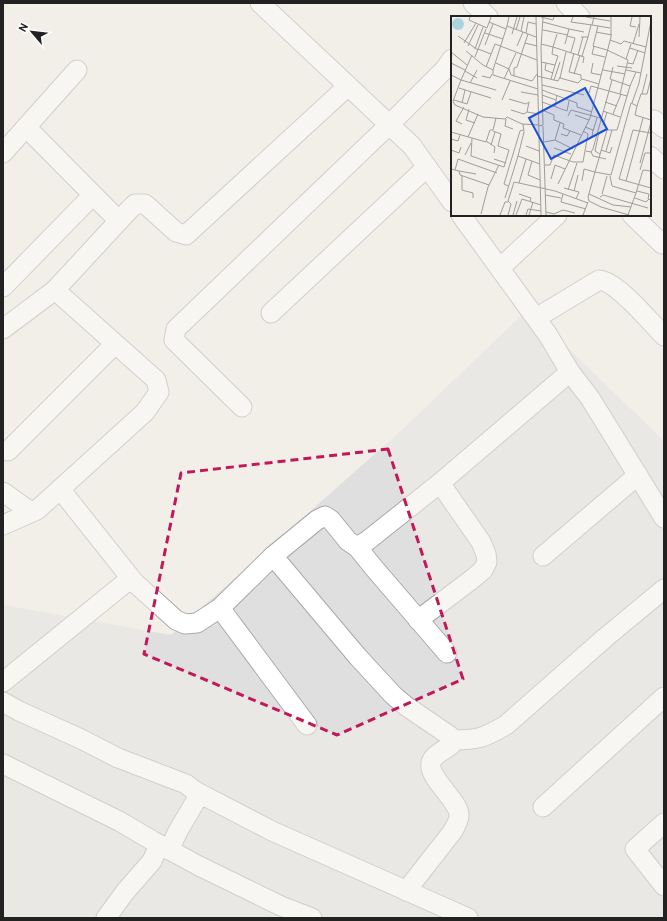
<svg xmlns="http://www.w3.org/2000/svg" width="667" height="921" font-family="Overpass,sans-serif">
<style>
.residential{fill:#e0dfdf}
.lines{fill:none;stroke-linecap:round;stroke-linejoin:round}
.minor-casing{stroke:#a9a9a9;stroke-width:21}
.minor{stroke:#fff;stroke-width:19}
.marked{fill:none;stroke:#c2185b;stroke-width:3;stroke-dasharray:8 5;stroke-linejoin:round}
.inset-road{fill:none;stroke:#9f9d99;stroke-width:1}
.view{fill:#1d4ed8;fill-opacity:0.15;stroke:#1d4ed8;stroke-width:2}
.inset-edge{fill:none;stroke:#222;stroke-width:2}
</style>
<rect width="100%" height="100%" fill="#f2efe9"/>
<path class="residential" d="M528,309L664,441V918H3V605L171,635L405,427Z"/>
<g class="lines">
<g class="minor-casing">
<g id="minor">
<path d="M260,3L412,146L452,202"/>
<path d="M473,3L488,17"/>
<path d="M566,3L580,17"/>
<path d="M654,120L664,128"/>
<path d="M26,127L119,221"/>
<path d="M3,153L77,70"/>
<path d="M650,156L664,169"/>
<path d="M461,215L548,335L570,372L590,398L664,518"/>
<path d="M632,215L662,244"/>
<path d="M500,268L557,215"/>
<path d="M3,287L93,195"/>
<path d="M271,313L427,167"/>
<path d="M536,318L599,280C617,281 651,323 664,336"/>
<path d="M3,329L55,290L128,211L135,204H145L176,232L186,235L348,86"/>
<path d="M242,407L174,340L176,329L389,125L445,69L452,59"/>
<path d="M8,451L115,344"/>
<path d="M60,489L134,582"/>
<path d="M3,492L31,512"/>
<path d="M3,525L37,510L145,412L159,392L156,380L55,290"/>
<path d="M357,547L374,568L447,653"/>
<path d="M273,556L358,657L393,695L406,706L450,736L453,740L451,745C445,750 436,753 432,760C424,775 457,798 459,814C460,820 455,826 453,831L406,891"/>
<path d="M543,556L638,475"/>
<path d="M220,608L307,725"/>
<path d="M418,620L471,580L483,570L487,562L486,554L481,542L440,483"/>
<path d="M3,682L125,583L134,582L176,620L185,624L197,623L220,608L273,556L317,520L325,516L331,520L348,541L357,547L367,541L440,483L570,372"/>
<path d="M3,702L19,711L81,739L118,758L186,784L195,791L198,797L178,831L169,850"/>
<path d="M453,740C478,740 484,738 506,725L606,637L664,589"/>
<path d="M3,764L119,821L153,841L199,866L281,906L312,918"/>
<path d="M195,791L272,831L468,918"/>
<path d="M543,807L664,697"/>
<path d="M664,823L635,849L664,886"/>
<path d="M106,918L125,892L152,861L159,845"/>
</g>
</g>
<use href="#minor" class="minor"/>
</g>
<path d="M0 0H667V921H0ZM388,449L463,679L337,735L144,654L181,473Z" fill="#f2efe9" fill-opacity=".55" fill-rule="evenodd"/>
<path class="marked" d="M388,449L463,679L337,735L144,654L181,473Z"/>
<g transform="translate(451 16)">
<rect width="200" height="200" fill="#f2efe9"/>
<path d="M1 8a6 6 0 1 1 12 0a6 6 0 1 1-12 0Z" fill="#aad3df"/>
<path class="inset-road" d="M19,1L18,4L36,12L40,1M58,1L56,10L85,21M85,1L90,199M90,1L102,4L103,1M122,1L120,6L141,9M135,1L159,5M143,1L141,9L159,12M181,1L179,10L185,11M38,6L55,13M92,6L118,13L114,28M147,10L142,30L156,34M118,13L133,16M65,14L69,1M92,14L117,19M70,15L73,1M145,16L161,19M34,17L52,23M75,17L77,6L85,8M61,18L66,1M106,18L102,31L133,41L132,47M7,20L27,34M116,20L124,22L120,36M130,21H137L140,9M188,21L189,1M159,24L170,28L173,25L195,31M13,27L25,7M74,27L86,30M90,28L102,31L101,38L107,40L104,49L90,46M182,28L188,8M34,29L42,8M17,30L27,9M66,30L72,16M143,30L141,38L154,41M179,32L194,37M24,33L32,11M27,33L40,38M156,34L177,44L169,78M15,35L32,49L42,54V59L87,73M0,36L16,49M115,36L109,62L127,67L131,63L148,68M123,37L118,56L130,59V63M127,39L132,21M131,40L137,21M24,41L35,13M175,43L180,28M0,47L14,54M45,47L58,53L60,59L81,65L86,58M95,47L94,54L102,57M142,47L140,57L150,59M177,47L182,48L187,34M166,50L181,52M35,51L44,28L86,44M42,54L56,10M152,54L174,58M175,54L190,57M14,55L26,62M123,58L129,39M0,59L10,64L21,39M31,60L39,62L41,58M63,60V52L66,51L77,18M86,60L107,65L109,61M53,63L65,37M100,63L104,49M10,64L2,85L4,89L32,101L54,103L56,101L71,108L88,109M10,64L45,74M103,64L109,46M19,67L26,54M91,69L133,79M179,70L185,56M8,72L40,82M91,74L126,87V91L141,96M70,76L87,79M138,77L140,70L176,80M191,78L196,58M91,79L105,84M58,83L75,88L78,86L76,96L88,98M3,84L16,88L20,76M51,84L59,65M91,86L116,95L118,85M154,86L166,90M11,87L14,74M181,87L188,67L200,5M186,90L190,78H196L200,62M104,91L106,79M18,93L15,104L24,107M60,94L73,98L76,96M91,94L103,99V104L113,108L112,112L130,119M152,95L169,101M162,98L170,78M124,99L138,104M117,100L120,94L149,102M55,103L54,110L62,113M11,108L5,105L13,91M72,108L73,116L67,140L89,148M152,109L156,96M88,110L92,109L90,31L92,2M92,110L95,199M134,111L142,114L141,121M142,115L146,102M0,116L35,126L39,114H42L45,102M148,116L144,135L149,138M200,117L182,114L168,163L200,172M110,118L116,120L119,115M17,121L27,98M21,122L20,140L53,151L58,134L47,130L50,118L42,115M0,123L7,125L9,119M104,124L122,133M35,125L44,131L43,137M93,126L104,124L109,107M40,129L44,116M75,130L88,135M103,132L120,138M0,134L8,137L10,131M150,134L159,137L161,131M135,135L140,136L142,133L161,64M155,135L161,114M140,136L142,140L155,143M14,139L20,127M43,143L55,147M75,143L68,167L104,175L137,187M81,145L77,159L89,164M189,147L200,106M94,149H99L103,139L122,146H132L137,118L132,115M0,153L8,155L9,159L38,169M4,154L7,143L46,157M189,154L194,137H200M8,155L25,158M144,156L156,114H166L179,70L159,63L162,51M11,160V174L22,177V182M159,160L161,170L185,177L177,199M100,163L104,149L114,153M131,165L133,153L144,156M175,165L192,102M107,168L139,102L160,21V1M57,170L53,168L69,115L72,114M113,172L128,176L125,183M117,174L126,147M123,175L127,159M186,175L198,178L197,183L200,184M185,177L192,154L200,155M68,178L80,182L79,185M112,178L110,186L135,193M138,178L162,189L180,191M151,178L156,160M94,179L110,182M149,181L152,179L197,192M54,182L67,140M184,182L195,186L198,183M95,196L103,198L112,194L124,197M30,198L37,171L48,149M49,199L54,186H57M57,199L60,188L57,185L63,166L68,167M62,199L66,185M65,199L71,183L90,189M75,199L77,193L90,195M78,199L82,186M132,199L137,186M178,199L150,191L138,185L137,181L144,156L160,159L180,87L186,90L184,99L200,104"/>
<path class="view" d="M134,72L156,113L100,143L78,102Z"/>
<rect width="200" height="200" class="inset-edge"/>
</g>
<rect width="667" height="921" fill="none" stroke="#222222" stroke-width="8"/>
<g transform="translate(32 32) rotate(298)" stroke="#ffffff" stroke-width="3" paint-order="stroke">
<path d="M0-3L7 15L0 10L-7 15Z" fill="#222222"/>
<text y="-6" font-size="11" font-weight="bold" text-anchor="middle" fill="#222222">N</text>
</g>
</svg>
